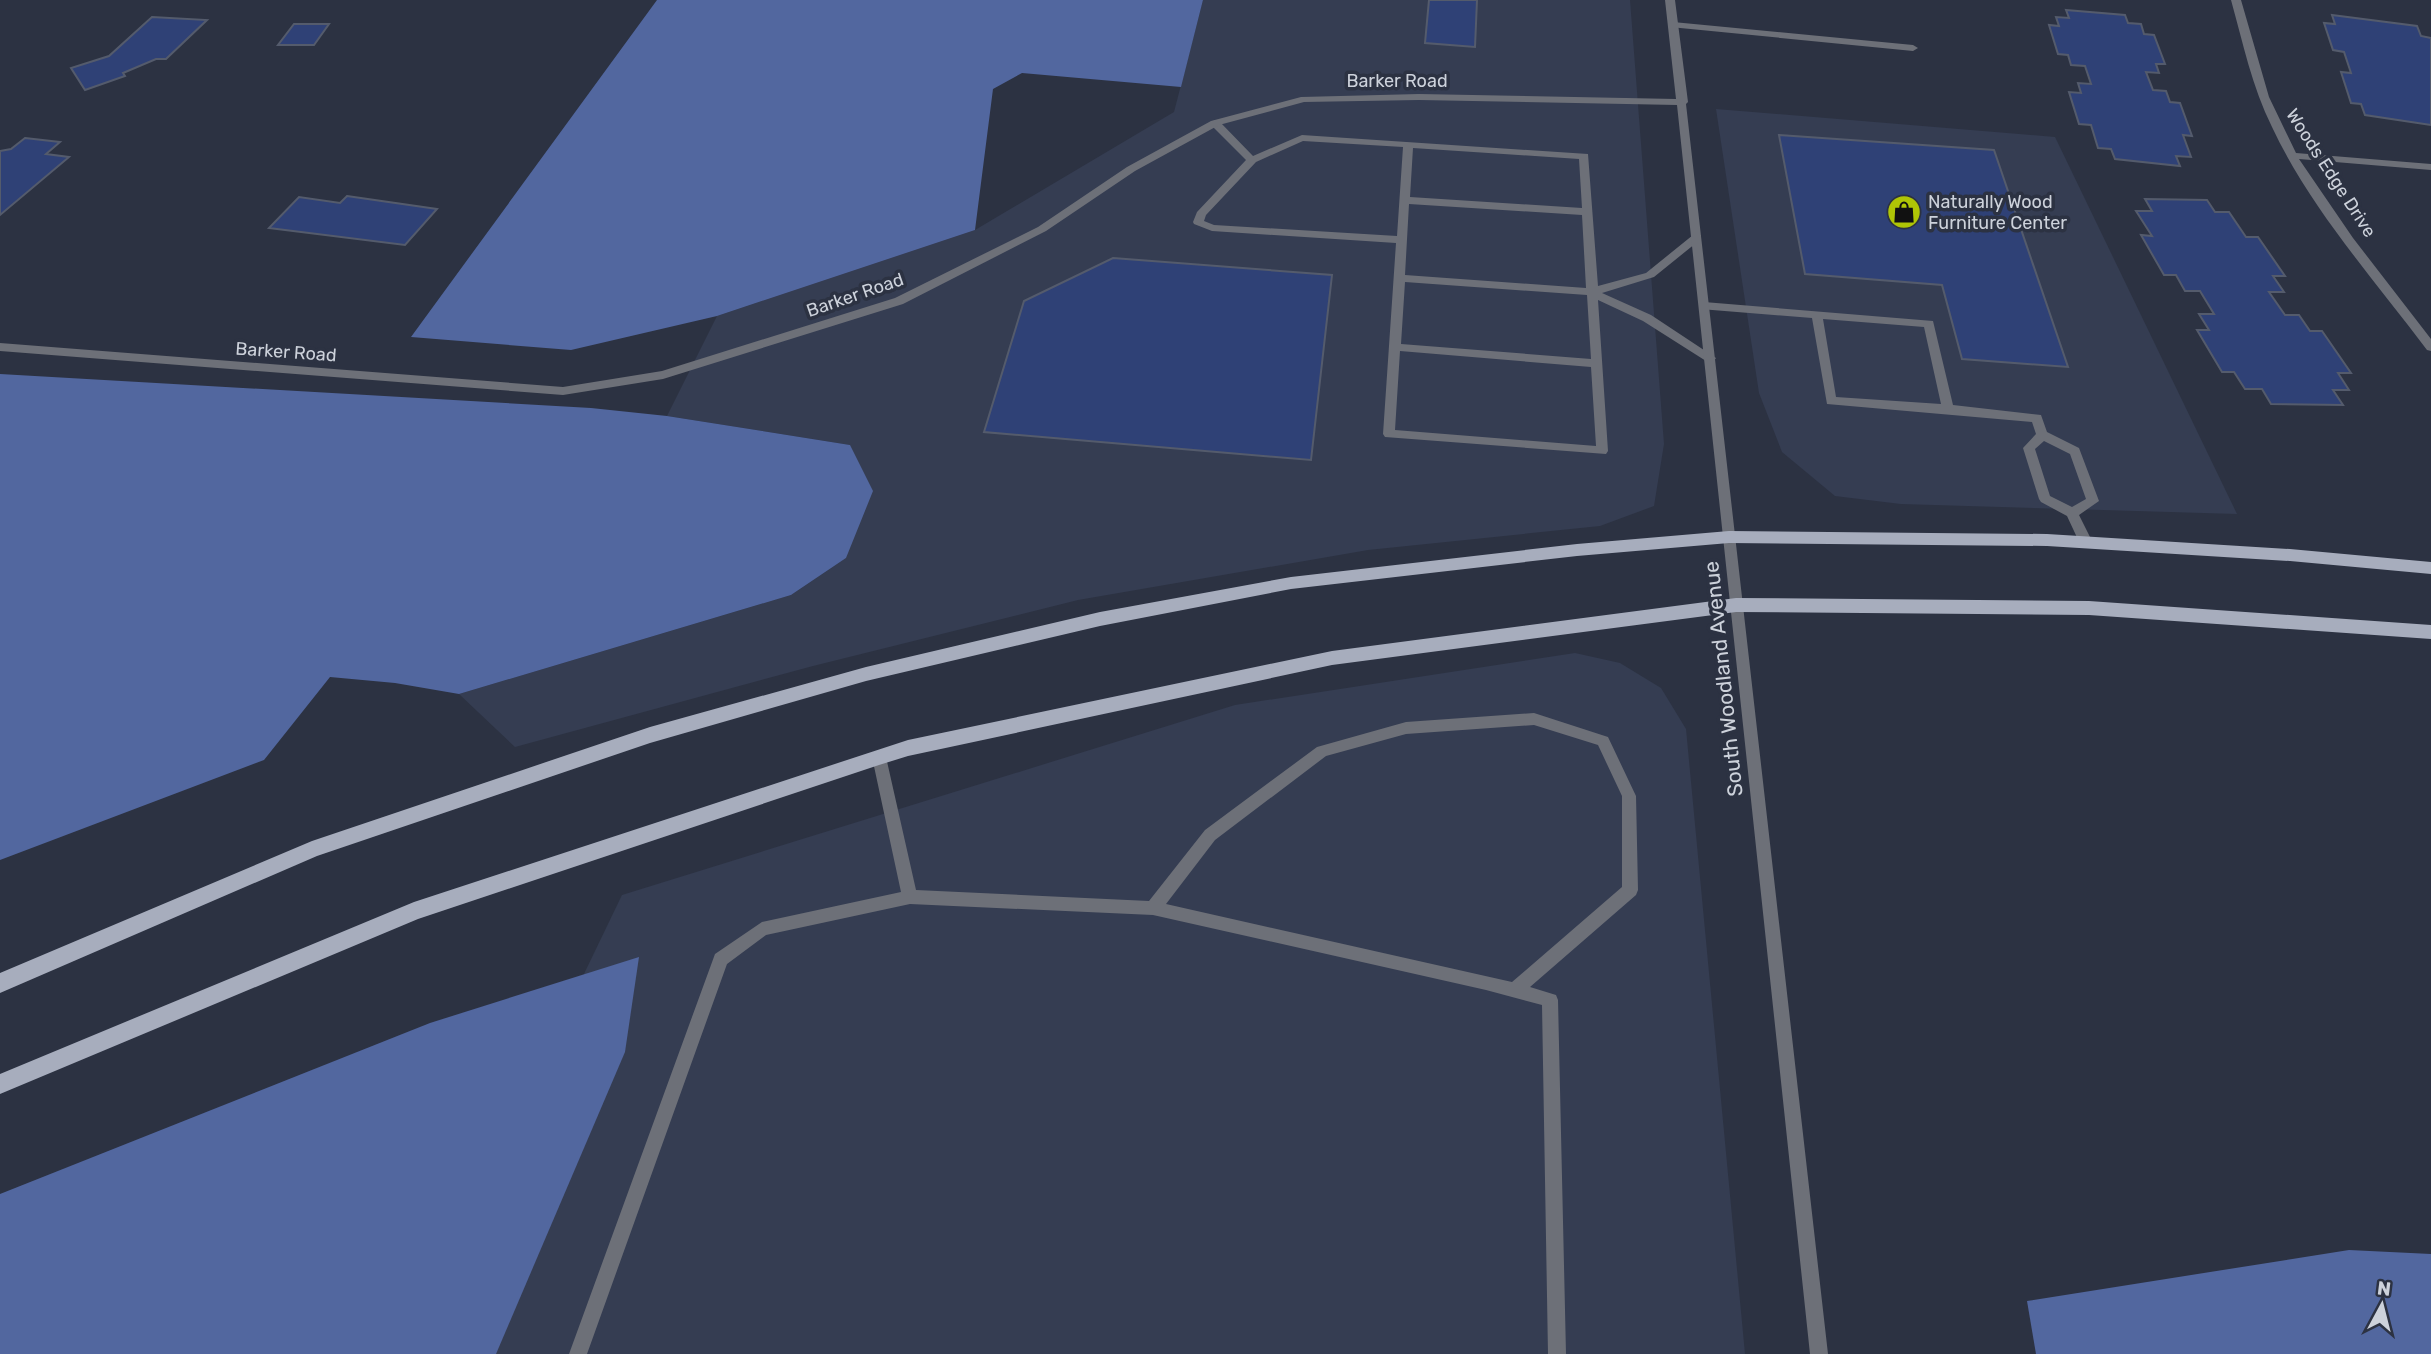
<svg xmlns="http://www.w3.org/2000/svg" width="2431" height="1354" font-family="Rubik,sans-serif">
<style>
.built{fill:#353d52}
.forest{fill:#52679f}
.building{fill:#2f4176;stroke:#545b6c;stroke-width:2}
.lines{fill:none;stroke-linecap:round;stroke-linejoin:round}
.service{fill:#6d7078;fill-rule:evenodd}
.minor{fill:#6d7078;fill-rule:evenodd}
.tertiary{fill:#6d7078;fill-rule:evenodd}
.primary{fill:#a7adbd;fill-rule:evenodd}
.labels{text-anchor:middle;dominant-baseline:central;stroke-width:7;stroke-linejoin:round;paint-order:stroke}
.far-street-label{font-size:18px;fill:#cdd2db;stroke:#2c3242}
.far-poi-label{font-size:18px;fill:#cdd2db;stroke:#2c3242;text-anchor:start}
.street-label{font-size:21px;fill:#cdd2db;stroke:#2c3242}
</style>
<rect width="100%" height="100%" fill="#2c3242"/>
<g class="built">
<path d="M1203,0H1630L1664,444L1654,506L1600,526L1368,550L1078,600L813,666L515,747L459,694L791,595L846,558L850,445L667,416L717,316L975,230L1174,112Z"/>
<path d="M1716,109L2055,137L2237,514L1901,504L1835,496L1782,452L1759,393Z"/>
<path d="M1575,653L1620,663L1661,688L1686,729L1745,1354H401L622,895L1235,705Z"/>
</g>
<g class="forest">
<path d="M657,0H1203L1181,87L1022,73L993,89L975,230L717,316L571,350L411,337Z"/>
<path d="M0,374L591,408L667,416L850,445L873,491L846,558L791,595L459,694L395,683L330,677L264,760L0,860Z"/>
<path d="M639,957L625,1052L496,1354H0V1194L430,1023Z"/>
<path d="M2349,1250L2431,1254V1354H2036L2027,1301Z"/>
</g>
<g class="building">
<path d="M1429,0H1477L1475,47L1425,43Z"/>
<path d="M2066,10L2125,15L2128,23L2141,24L2144,34L2154,35L2165,64H2156L2159,73L2146,72L2153,90L2166,91L2170,102L2180,103L2192,136L2183,135L2191,157L2176,156L2180,166L2115,159L2111,149L2098,148L2091,125L2079,124L2069,92L2081,93L2078,83L2091,84L2085,66L2071,65L2068,55L2058,54L2049,25L2059,26L2056,17L2069,18Z"/>
<path d="M2332,15L2417,26L2421,36L2431,38V125L2365,115L2361,104L2351,103L2341,72L2351,73L2344,52L2333,50L2324,23L2335,24Z"/>
<path d="M152,17L207,20L166,59H156L123,73L125,76L85,90L71,68L109,56Z"/>
<path d="M294,24H329L314,45H278Z"/>
<path d="M1779,135L1994,150L2068,367L1962,359L1942,285L1805,274Z"/>
<path d="M25,138L60,142L46,154L69,157L0,215V151L11,149Z"/>
<path d="M347,196L437,209L405,245L269,228L299,197L340,203Z"/>
<path d="M2145,199L2207,200L2215,212H2229L2246,237H2258L2285,276H2273L2284,292H2269L2285,315H2299L2310,331H2322L2351,373H2338L2349,390H2333L2343,405L2271,404L2262,389H2245L2234,372H2222L2197,330H2209L2199,314H2214L2200,291H2185L2176,275H2164L2141,235L2152,236L2136,211H2152Z"/>
<path d="M1113,258L1332,275L1311,460L984,432L1024,301Z"/>
</g>
<g class="lines">
<g class="service">
<path d="M1673,22L1913,45L1918,48L1913,51L1670,27L1668,25Z"/>
<path d="M1215,120L1219,121L1253,156L1302,135L1588,154L1598,286L1646,273L1693,235H1701V239L1654,277L1602,293L1651,315L1716,358L1714,361H1706L1643,321L1598,300L1608,451L1606,454L1385,437L1383,434L1396,243L1212,231L1194,224L1193,222L1197,212L1246,160L1211,125L1210,123ZM1303,141L1403,147L1397,236L1214,225L1204,221L1206,215L1256,162ZM1413,148L1579,159L1582,208L1410,197ZM1409,204L1582,215L1586,288L1405,275ZM1405,282L1587,295L1591,359L1401,344ZM1400,351L1591,367L1596,446L1395,430Z"/>
<path d="M1704,302L1933,321L1953,405L2041,415L2047,432L2079,448L2099,501L2079,515L2093,543L2091,546H2081L2067,516L2041,502L2039,499L2023,448L2036,434L2032,422L1827,404L1812,318L1700,309V303ZM1823,319L1924,327L1941,404L1836,397ZM2044,441L2070,454L2086,499L2072,507L2050,496L2035,449Z"/>
<path d="M1534,713L1608,737L1636,796L1638,890L1636,895L1530,987L1556,995L1558,1000L1566,1354H1548L1542,1005L1486,990L1153,915L910,904L766,935L727,964L587,1354H569L715,954L762,922L901,892L872,757L874,753L879,751L884,753L886,757L916,890L1149,901L1205,830L1317,747L1406,722ZM1534,725L1598,745L1622,796V887L1512,982L1166,904L1215,840L1326,756L1406,734Z"/>
</g>
<path class="minor" d="M2231,0H2241L2269,97L2296,153L2431,164V170L2299,159L2353,238L2431,339V351L2427,350C2373,278 2310,208 2272,127C2252,87 2243,43 2231,0Z"/>
<path class="tertiary" d="M1665,0H1675L1688,102L1686,104L1828,1354H1810L1677,105L1419,100L1304,102L1219,125L1135,171L1046,231L903,304L663,379L563,395L0,351V343L563,387L662,371L895,298L1038,227L1127,167L1211,121L1301,97L1419,94L1676,99Z"/>
<g class="primary">
<path d="M1729,531L2047,534L2290,549L2431,562V574L2290,561L2047,546L1729,543L1577,556L1291,589L1100,626L866,681L650,743L317,856L0,993V973L312,841L650,727L866,667L1100,612L1291,577L1577,544Z"/>
<path d="M1736,598L2089,601L2431,625V639L2089,615L1736,612L1332,665L908,756L879,765L418,919L0,1094V1074L414,902L908,740L1332,651Z"/>
</g>
</g>
<defs>
<g id="shop-disc" transform="scale(1.75)"><circle r="9.5" fill="#afc506" stroke="#2c3242"/><path d="M-5-2.5h2.3a2.7 3.5 0 0 1 5.4 0H5L5.5 6h-11ZM-1.5-2.5h3a1.5 2.3 0 0 0-3 0Z" fill="#111"/></g>
</defs>
<g fill-rule="evenodd">
<use href="#shop-disc" x="1904" y="212"/>
</g>
<g class="labels">
<g class="far-street-label">
<text x="1397" y="81">Barker Road</text>
<text transform="translate(2331 173) rotate(57)">Woods Edge Drive</text>
<text transform="translate(855 295) rotate(-19)">Barker Road</text>
<text transform="translate(286 352) rotate(4)">Barker Road</text>
</g>
<g class="far-poi-label">
<text x="1928" y="202">Naturally Wood<tspan x="1928" dy="21">Furniture Center</tspan></text>
</g>
<g class="street-label">
<text transform="translate(1723 679) rotate(-96)">South Woodland Avenue</text>
</g>
</g>
<g transform="translate(2382 1305) rotate(7)" stroke="#2c3242" stroke-width="5" paint-order="stroke">
<path d="M0-5L12 26L0 18L-12 26Z" fill="#cdd2db"/>
<text y="-10" font-size="19" font-weight="bold" text-anchor="middle" fill="#cdd2db">N</text>
</g>
</svg>
